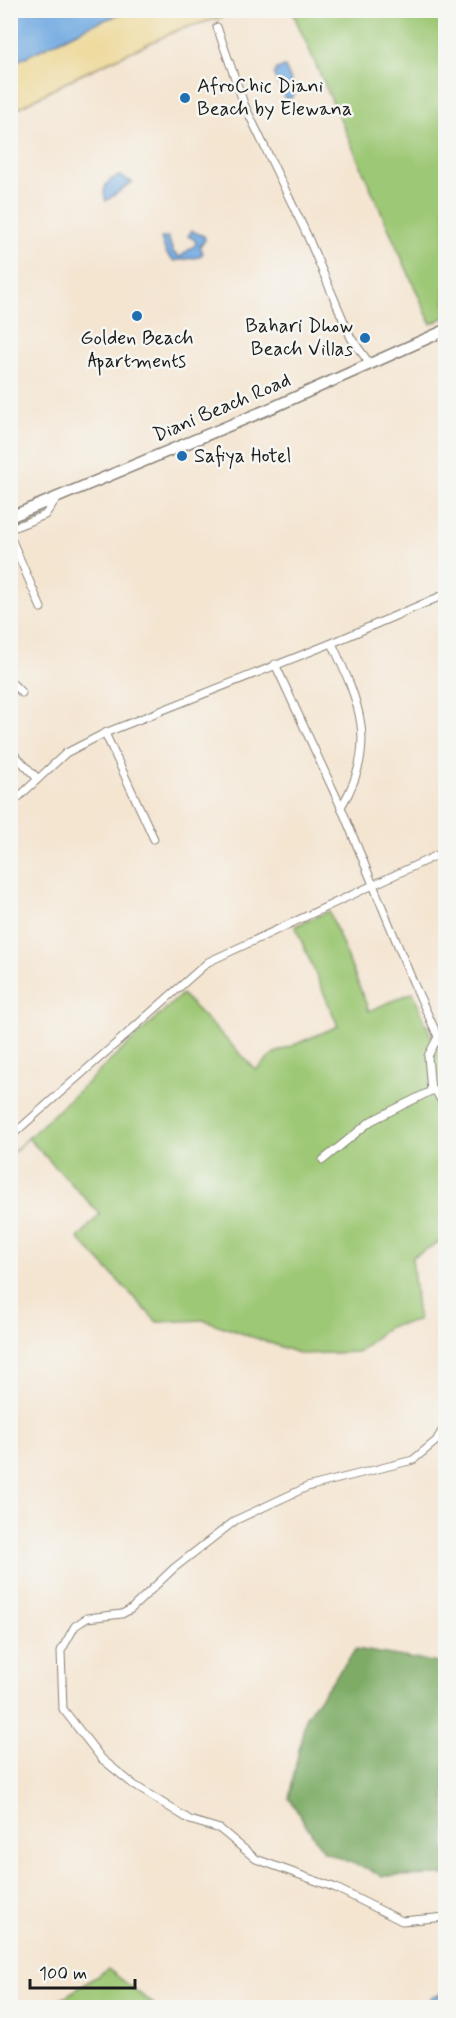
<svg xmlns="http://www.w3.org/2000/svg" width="456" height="2018" font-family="Mynerve,sans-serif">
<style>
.green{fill:#9dc875;stroke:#5c7248;stroke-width:1.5}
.forest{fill:#7eac66;stroke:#4d6441;stroke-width:1.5}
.sand{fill:#eeda9e;stroke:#857b5d;stroke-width:1.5}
.water{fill:#72aae1;stroke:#47637e;stroke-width:1.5}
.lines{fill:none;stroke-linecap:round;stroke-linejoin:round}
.street-casing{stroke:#888076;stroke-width:9}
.primary-casing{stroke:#888076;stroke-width:13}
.street{stroke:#fff;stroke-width:7}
.primary{stroke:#fff;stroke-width:10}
.poi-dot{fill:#1f6fb2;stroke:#f6f6f2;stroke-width:2}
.labels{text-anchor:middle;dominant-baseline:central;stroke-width:5;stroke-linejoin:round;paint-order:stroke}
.poi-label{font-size:20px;fill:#1c1c1c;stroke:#f6f6f2;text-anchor:start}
.street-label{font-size:20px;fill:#1c1c1c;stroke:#f6f6f2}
</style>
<rect width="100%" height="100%" fill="#f6f6f2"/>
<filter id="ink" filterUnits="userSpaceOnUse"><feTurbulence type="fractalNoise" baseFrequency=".0167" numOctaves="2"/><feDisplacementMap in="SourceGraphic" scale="12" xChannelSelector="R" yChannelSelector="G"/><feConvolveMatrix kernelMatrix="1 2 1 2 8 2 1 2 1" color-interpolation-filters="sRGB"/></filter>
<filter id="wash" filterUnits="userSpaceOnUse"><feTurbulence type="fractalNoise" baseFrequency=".008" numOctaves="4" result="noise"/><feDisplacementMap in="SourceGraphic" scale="24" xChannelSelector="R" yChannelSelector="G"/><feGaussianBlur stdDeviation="1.35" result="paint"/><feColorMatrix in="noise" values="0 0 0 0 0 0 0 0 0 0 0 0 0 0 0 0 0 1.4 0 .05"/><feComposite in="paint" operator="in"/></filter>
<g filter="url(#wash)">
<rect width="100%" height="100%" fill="#f4e5d1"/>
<g class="green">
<path d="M292,11H445V317L431,324Z"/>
<path d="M329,911L369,1011L413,992L445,1071V1239L412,1257L418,1321L388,1327L358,1352L301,1354L204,1320L157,1322L78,1238L100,1214L28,1138L11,1154L182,994L256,1070L273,1054L338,1026L295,926Z"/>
<path d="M108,1969L157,2007H49Z"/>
</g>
<path class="forest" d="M356,1649L438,1663L445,1675V1875L383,1876L323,1851L289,1798L306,1716Z"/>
<path class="sand" d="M129,11H242L178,30L76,77L11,112V64L91,25Z"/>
<g class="water">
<path d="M11,10H129V11L91,25L11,64Z"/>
<path d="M285,67L296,92L289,100L284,98L274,75L276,69Z"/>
<path d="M120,176L132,182L106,201C101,188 107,179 120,176Z"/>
<path d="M192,231L204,236L205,240L200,246L203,253L199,257L174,261L166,253L161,238L168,237L173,252L180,257L196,244L195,240L188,236Z"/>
<path d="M445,1993V2007H422L433,1996Z"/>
</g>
</g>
<g filter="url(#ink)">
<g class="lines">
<g class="street-casing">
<g id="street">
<path d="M217,27L244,104L307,235L351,338L370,364"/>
<path d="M441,332L446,345"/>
<path d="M10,529L45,515L56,499"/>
<path d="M10,536L41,608"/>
<path d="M446,594L332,643C359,702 379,746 341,807L413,982L446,1054"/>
<path d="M275,664L341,807"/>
<path d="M10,681L22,693"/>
<path d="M105,733L154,839"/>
<path d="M10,750L38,779"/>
<path d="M10,805L66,753L105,733L332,643"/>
<path d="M431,1091L428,1056L438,1037"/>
<path d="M10,1137L208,962L446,851"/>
<path d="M323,1160L371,1121L431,1091H436L446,1110"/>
<path d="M446,1424L436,1441L413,1460L307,1487L236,1520L174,1568L131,1609L122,1614L87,1618L75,1626L61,1651L63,1709L102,1759L134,1785L190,1820L220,1829L256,1859L336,1888L402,1921L446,1917"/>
</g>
</g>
<g class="primary-casing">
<path id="primary" d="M10,517L276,406L446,330"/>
</g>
<use href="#street" class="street"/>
<use href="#primary" class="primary"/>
</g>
</g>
<g class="poi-dot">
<circle cx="185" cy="98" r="6"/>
<circle cx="137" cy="316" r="6"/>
<circle cx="365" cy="338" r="6"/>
<circle cx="182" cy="456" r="6"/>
</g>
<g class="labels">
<g class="poi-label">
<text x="197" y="86">AfroChic Diani<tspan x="197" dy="23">Beach by Elewana</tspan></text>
<text x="353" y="326" text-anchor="end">Bahari Dhow<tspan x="353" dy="23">Beach Villas</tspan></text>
<text x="137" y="338" text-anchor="middle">Golden Beach<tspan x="137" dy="23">Apartments</tspan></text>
<text x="194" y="456">Safiya Hotel</text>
</g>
<g class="street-label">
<text transform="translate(222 408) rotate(-23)">Diani Beach Road</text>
</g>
</g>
<rect width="456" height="2018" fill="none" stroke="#f6f6f2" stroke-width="36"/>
<path d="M30 1979v9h105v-9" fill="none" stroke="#1c1c1c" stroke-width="3"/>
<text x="39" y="1979" font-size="18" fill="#1c1c1c" stroke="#f6f6f2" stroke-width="4.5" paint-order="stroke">100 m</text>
</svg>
